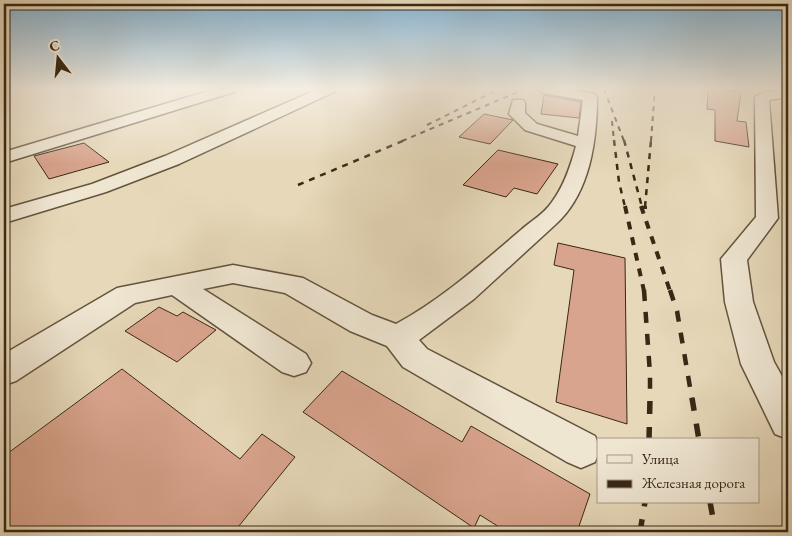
<svg xmlns="http://www.w3.org/2000/svg" width="792" height="536" font-family="'EB Garamond',serif">
<style>
.building{fill:#d9a48d;stroke:#392816}
.lines{fill:none;stroke-linecap:round;stroke-linejoin:round}
.minor-casing{stroke:#64543f;stroke-width:3}
.minor{fill:#efe6d2;fill-rule:evenodd}
.rail-far4{stroke:#392816;stroke-width:2;stroke-dasharray:5 5;stroke-linecap:butt}
.rail-far3{stroke:#392816;stroke-width:2.5;stroke-dasharray:6 6;stroke-linecap:butt}
.rail-far2{stroke:#392816;stroke-width:4;stroke-dasharray:8 8;stroke-linecap:butt}
.rail-far1{stroke:#392816;stroke-width:4.5;stroke-dasharray:11 11;stroke-linecap:butt}
.rail{stroke:#392816;stroke-width:5.5;stroke-dasharray:13 13;stroke-linecap:butt}
</style>
<rect width="100%" height="100%" fill="#e6d8b9"/>
<filter id="stains"><feTurbulence type="fractalNoise" baseFrequency=".004" numOctaves="4"/><feColorMatrix values="0 0 0 0 .2 0 0 0 0 .09 0 0 0 0 .02 0 0 0 .5 -.17"/></filter>
<radialGradient id="worn" r=".72"><stop offset=".6" stop-color="#630" stop-opacity="0"/><stop offset="1" stop-color="#630" stop-opacity=".3"/></radialGradient>
<g class="building">
<path d="M708,89L741,92L737,121L746,122L749,147L715,141V110L707,109Z"/>
<path d="M544,95L581,102L579,118L541,114Z"/>
<path d="M484,114L513,120L490,144L459,137Z"/>
<path d="M84,143L109,162L49,179L34,156Z"/>
<path d="M498,150L558,164L537,194L514,188L506,197L463,185Z"/>
<path d="M558,243L625,258L627,424L556,402L574,270L554,265Z"/>
<path d="M159,307L177,316L183,312L216,330L177,362L125,331Z"/>
<path d="M122,369L240,459L262,434L295,457L234,532H4V456Z"/>
<path d="M342,371L462,442L471,426L590,494L577,532H507L480,515L474,528L303,412Z"/>
</g>
<g class="lines">
<g class="minor-casing">
<g id="minor">
<path d="M215,89H236L234,92L4,163V152Z"/>
<path d="M318,89H336L334,92L179,164L106,192L4,223V209L92,184L165,156Z"/>
<path d="M536,89H567L595,94L597,97C597,141 590,193 556,224L474,299L419,340L427,349L595,436C599,445 599,453 595,462L581,468L567,462L403,367L387,346L350,331L285,293L233,283L203,289L306,354L311,363L306,372L294,376L282,372L172,295L135,303L16,381L4,385V354L117,288L233,265L303,278L372,315L396,324C442,299 481,264 521,230C531,221 544,214 552,202C564,186 571,165 576,146L525,130L509,114L513,100H523L525,103V113L537,124L578,136L583,100L543,93Z"/>
<path d="M788,89V97L769,100L778,218L747,260L753,302L774,362L788,387V439L775,434L741,364L725,302L721,259L756,217L755,97L762,93Z"/>
</g>
</g>
<use href="#minor" class="minor"/>
<g class="rail-far4">
<path d="M604,89L624,141"/>
<path d="M612,121L614,141"/>
<path d="M427,125L499,89"/>
<path d="M402,141L525,89"/>
<path d="M651,141L655,89"/>
</g>
<g class="rail-far3">
<path d="M614,140L619,182L625,207"/>
<path d="M624,140L642,207"/>
<path d="M298,185L405,140"/>
<path d="M645,207L651,140"/>
</g>
<g class="rail-far2">
<path d="M625,206L644,291"/>
<path d="M641,206L670,291"/>
<path d="M645,209V206"/>
</g>
<g class="rail-far1">
<path d="M644,290L650,374V399"/>
<path d="M670,290L677,311L692,399"/>
</g>
<g class="rail">
<path d="M692,398L699,440"/>
<path d="M649,440L650,398"/>
<path d="M710,502L715,529"/>
<path d="M640,532L645,502"/>
</g>
</g>
<linearGradient id="sky" x2="0" y2="1"><stop stop-color="#88b6d5"/><stop offset="0.54" stop-color="#f4ede0"/><stop offset="1" stop-color="#f4ede0" stop-opacity="0"/></linearGradient>
<rect width="792" height="164" fill="url(#sky)"/>
<rect width="792" height="536" fill="none" stroke="#e6d8b9" stroke-width="20"/>
<rect x="5" y="5" width="782" height="526" fill="none" stroke="#392816" stroke-width="2.5"/>
<rect x="10" y="10" width="772" height="516" fill="none" stroke="#392816"/>
<rect x="597" y="438" width="162" height="65" fill="#efe6d2" stroke="#a69a87"/>
<rect x="607" y="455" width="25" height="8" fill="#efe6d2" stroke="#a69a87"/>
<text x="642" y="464" font-size="15" fill="#392816">Улица</text>
<rect x="607" y="480" width="25" height="8" fill="#392816" stroke="#a69a87"/>
<text x="642" y="488" font-size="15" fill="#392816">Железная дорога</text>
<g transform="translate(58 58) rotate(344)" stroke="#efe6d2" stroke-width="4" paint-order="stroke">
<path d="M0-4L9 19L0 12L-9 19Z" fill="#392816"/>
<text y="-8" font-size="14" font-weight="bold" text-anchor="middle" fill="#392816">С</text>
</g>
<rect width="100%" height="100%" filter="url(#stains)"/>
<rect width="100%" height="100%" fill="url(#worn)"/>
</svg>
